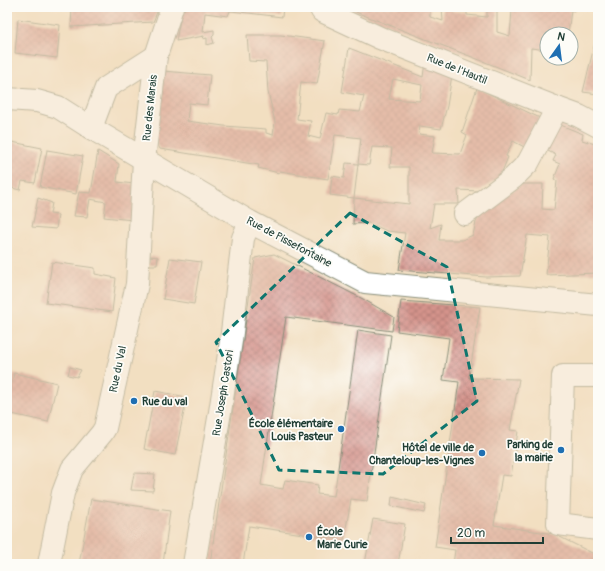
<svg xmlns="http://www.w3.org/2000/svg" width="605" height="571" font-family="Pangolin,sans-serif">
<style>
.building{fill:url(#building-cross-hatch);fill-rule:evenodd}
.lines{fill:none;stroke-linecap:round;stroke-linejoin:round}
.minor-casing{stroke:#888e7a;stroke-width:24}
.major-casing{stroke:#888e7a;stroke-width:24}
.minor{stroke:#fff;stroke-width:22}
.major{stroke:#fff;stroke-width:22}
.marked{fill:none;stroke:#0f766e;stroke-width:3;stroke-dasharray:8 5;stroke-linejoin:round}
.poi-dot{fill:#1f6fb2;stroke:#fdfcf7;stroke-width:1.5}
.labels{text-anchor:middle;dominant-baseline:central;stroke-width:3.5;stroke-linejoin:round;paint-order:stroke}
.street-label{font-size:11px;fill:#1f3d34;stroke:#fdfcf7}
.poi-label{font-size:11px;font-weight:bold;fill:#1f3d34;stroke:#fdfcf7;text-anchor:end}
</style>
<defs>
<pattern id="building-cross-hatch" width="8" height="8" patternUnits="userSpaceOnUse"><rect width="8" height="8" fill="#d4938b"/><path d="M0 0l8 8M0 8l8-8" fill="none" stroke="#ab7972"/></pattern>
</defs>
<rect width="100%" height="100%" fill="#fdfcf7"/>
<filter id="ink" filterUnits="userSpaceOnUse"><feTurbulence type="fractalNoise" baseFrequency=".025" numOctaves="2"/><feDisplacementMap in="SourceGraphic" scale="8" xChannelSelector="R" yChannelSelector="G"/><feConvolveMatrix kernelMatrix="1 2 1 2 8 2 1 2 1" color-interpolation-filters="sRGB"/></filter>
<filter id="wash" filterUnits="userSpaceOnUse"><feTurbulence type="fractalNoise" baseFrequency=".012" numOctaves="4" result="noise"/><feDisplacementMap in="SourceGraphic" scale="16" xChannelSelector="R" yChannelSelector="G"/><feGaussianBlur stdDeviation="0.9" result="paint"/><feColorMatrix in="noise" values="0 0 0 0 0 0 0 0 0 0 0 0 0 0 0 0 0 1.4 0 .05"/><feComposite in="paint" operator="in"/></filter>
<g filter="url(#wash)">
<rect width="100%" height="100%" fill="#f2dfc1"/>
<g id="blocks">
<g class="building">
<path d="M72,7H159L153,22L71,27Z"/>
<path d="M185,7H283L282,17L231,11H230L228,16L205,13L203,32L214,30V35L212,37L214,43L207,45V38L203,39L204,36L176,41L182,9H185Z"/>
<path d="M347,7H430V17L443,21L442,7H451L452,11L467,12V15L487,17V7H575L574,11L571,10L568,34H547V50L531,48L530,80L485,62L358,13ZM497,10H512L510,36L497,32Z"/>
<path d="M18,19L60,25L57,58L15,53Z"/>
<path d="M597,34L598,94L583,92Z"/>
<path d="M247,35H281L325,41L317,84L301,82L297,119L311,121L308,136L320,139L326,113L338,115L339,110L360,112L364,96L342,92L349,48L423,77L425,62L452,75L447,106L441,129L420,126L419,134L435,136L432,153L460,154L467,135L462,132L477,88L540,118L528,149L513,141L506,156L508,157L502,172L505,174L479,191L458,190L459,204H434L430,228L441,224L439,240H462L473,235L476,222L483,210L522,184H543L542,209L554,210L557,181L554,179L560,164L553,161L556,155L544,149L558,124L583,134L582,140L595,144L598,149V273L546,275L550,237L527,235L520,276L486,277L399,270L405,233L387,231L369,223L353,224L354,198L330,195L332,176L344,178L346,163L358,164L354,198L409,204V167H390L392,148L372,147L369,165L358,164L361,138L335,135L328,179L280,171L279,173L258,168L259,165L160,149L153,136L163,71L210,75L207,105L189,103L187,121L224,126L266,129V133L273,135L275,122L268,92L266,62L249,61ZM393,79L422,85L420,101L389,99Z"/>
<path d="M7,141L42,148L35,183L22,181L20,190L8,187L10,178L7,177Z"/>
<path d="M47,150L83,156L76,194L40,187Z"/>
<path d="M98,151L119,164L117,182L134,184L133,220L104,217L106,202L90,199L87,217L74,216L79,192L91,193Z"/>
<path d="M38,198L52,203L50,214L58,215L56,229L32,227Z"/>
<path d="M274,254L363,299L394,317L392,331L286,317L261,485L283,489L285,480L318,485L317,494L334,496L358,330L391,335L367,501L351,499L344,540L249,526L243,564H210L255,258Z"/>
<path d="M150,256L158,257L157,265H149Z"/>
<path d="M170,258L201,262L194,304L163,299Z"/>
<path d="M52,262L95,268V274L116,278L112,312L46,303Z"/>
<path d="M401,301L480,307L469,378L519,379L510,430L518,431L511,476L502,475L494,525L554,534L598,556V564H511L491,561V564H453L455,550L435,547L459,382L443,380L449,338L397,331Z"/>
<path d="M70,367L81,370L77,377L68,375Z"/>
<path d="M14,373L57,383L48,422L7,413V404Z"/>
<path d="M155,391L187,397L175,455L144,449Z"/>
<path d="M134,473L155,474L153,491L131,490Z"/>
<path d="M392,497L426,505L424,513L391,506Z"/>
<path d="M91,499L170,511L163,564H79Z"/>
<path d="M373,519L405,524L398,564H365Z"/>
</g>
</g>
</g>
<g filter="url(#ink)">
<use href="#blocks" fill-opacity="0" stroke="#888e7a" stroke-width="1"/>
<g class="lines">
<g class="minor-casing">
<g id="minor">
<path d="M7,99L37,101L58,107L91,128L250,222L365,282L598,305"/>
<path d="M91,128L106,88L156,56"/>
<path d="M465,214L513,178L528,163L557,108"/>
<path d="M598,376H563L558,524L598,529"/>
<path d="M49,564L63,493L72,469L102,433L105,428L137,284L144,160L156,56L172,7"/>
<path d="M194,564L220,412L231,341L243,238L250,222"/>
</g>
</g>
<g class="major-casing">
<path id="major" d="M320,7L322,11L380,38L557,108L579,116L598,126"/>
</g>
<use href="#minor" class="minor"/>
<use href="#major" class="major"/>
</g>
</g>
<path d="M0 0H605V571H0ZM350,213L447,267L477,401L383,474L279,470L216,342Z" fill="#f2dfc1" fill-opacity=".55" fill-rule="evenodd"/>
<path class="marked" d="M350,213L447,267L477,401L383,474L279,470L216,342Z"/>
<g class="poi-dot">
<circle cx="134" cy="401" r="4"/>
<circle cx="341" cy="429" r="4"/>
<circle cx="561" cy="450" r="4"/>
<circle cx="482" cy="453" r="4"/>
<circle cx="309" cy="537" r="4"/>
</g>
<g class="labels">
<g class="street-label">
<text transform="translate(457 69) rotate(22)">Rue de l'Hautil</text>
<text transform="translate(150 108) rotate(-84)">Rue des Marais</text>
<text transform="translate(289 242) rotate(28)">Rue de Pissefontaine</text>
<text transform="translate(118 369) rotate(-78)">Rue du Val</text>
<text transform="translate(223 393) rotate(-81)">Rue Joseph Castori</text>
</g>
<g class="poi-label">
<text x="142" y="401" text-anchor="start">Rue du val</text>
<text x="333" y="423">École élémentaire<tspan x="333" dy="13">Louis Pasteur</tspan></text>
<text x="553" y="444">Parking de<tspan x="553" dy="13">la mairie</tspan></text>
<text x="474" y="447">Hôtel de ville de<tspan x="474" dy="13">Chanteloup-les-Vignes</tspan></text>
<text x="317" y="531" text-anchor="start">École<tspan x="317" dy="13">Marie Curie</tspan></text>
</g>
</g>
<rect width="605" height="571" fill="none" stroke="#fdfcf7" stroke-width="24"/>
<g transform="translate(559 46) rotate(14)"><circle r="19" fill="#fdfcf7" stroke="#a4b0a9"/>
<path d="M0-3L7 15L0 10L-7 15Z" fill="#1f6fb2"/>
<text y="-6" font-size="11" font-weight="bold" text-anchor="middle" fill="#1f3d34">N</text>
</g>
<path d="M451 537v6h92v-6" fill="none" stroke="#1f3d34" stroke-width="2"/>
<text x="457" y="537" font-size="12" fill="#1f3d34" stroke="#fdfcf7" stroke-width="3" paint-order="stroke">20 m</text>
</svg>
